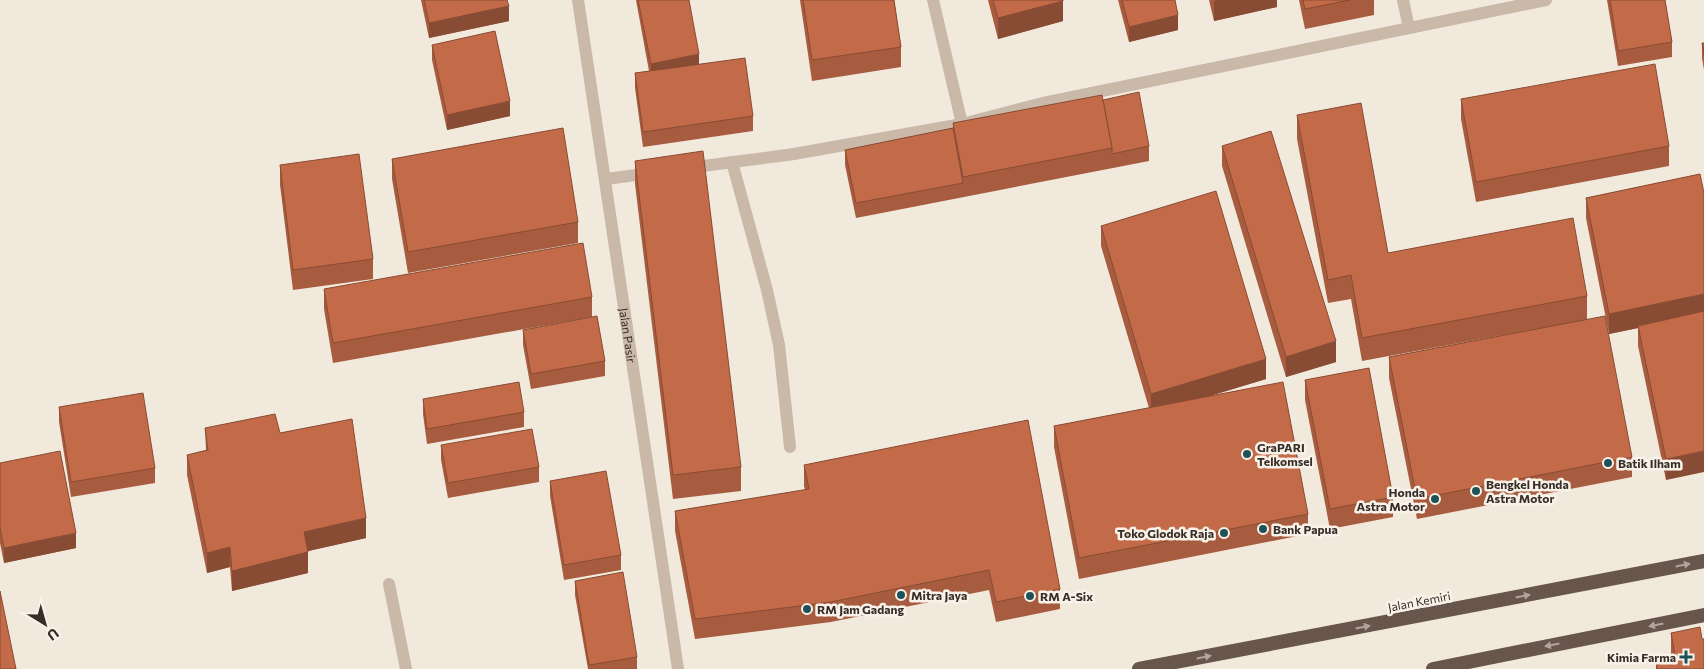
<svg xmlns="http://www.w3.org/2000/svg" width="1704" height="669" font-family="Commissioner,sans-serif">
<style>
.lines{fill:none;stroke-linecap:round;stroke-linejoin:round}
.service{stroke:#cab9a9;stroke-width:12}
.minor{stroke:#cab9a9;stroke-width:12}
.trunk{stroke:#68564d;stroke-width:14}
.wall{fill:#a85c3f}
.shaded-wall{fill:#884b33}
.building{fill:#c36b49;stroke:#884b33}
.oneway{fill:#b0a49b}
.poi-dot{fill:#1f5258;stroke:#f9f2e9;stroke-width:2}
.labels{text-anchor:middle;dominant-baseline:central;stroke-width:5;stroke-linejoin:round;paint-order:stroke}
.street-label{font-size:12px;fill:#372e29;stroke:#f9f2e9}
.poi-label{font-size:12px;font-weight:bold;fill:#372e29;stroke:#f9f2e9;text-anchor:start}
</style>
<rect width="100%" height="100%" fill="#f2e9dd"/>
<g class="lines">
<g class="service">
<path d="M732,162L767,290L779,345L790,447"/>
<path d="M389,584L406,669"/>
</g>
<g class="minor">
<path id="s1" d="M578,0L678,669"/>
<path d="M933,0L962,124"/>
<path d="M1403,0L1409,28"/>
<path d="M688,168L794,154L962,124L1043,103L1546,0"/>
<path d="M606,179L651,173"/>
</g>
<g class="trunk">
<path d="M1139,669L1704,561"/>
<path d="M1433,669L1704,615"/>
</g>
</g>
<g class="wall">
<path d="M421,0H507L509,21L429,38Z"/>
<path d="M636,0H689L699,64L753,116V131L643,147L635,88V73L649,71Z"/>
<path d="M800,0H894L901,47V67L812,81Z"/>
<path d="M988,0H1063V21L998,39Z"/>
<path d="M1118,0H1175L1178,30L1129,42Z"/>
<path d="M1209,0H1277V7L1214,21Z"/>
<path d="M1299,0H1374V15L1305,29Z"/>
<path d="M1607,0H1665L1672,42V57L1618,66Z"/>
<path d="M1702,43H1704V70L1702,58Z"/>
<path d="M432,45L510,116L447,130L432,60Z"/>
<path d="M1461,99L1669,146V166L1476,202L1461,119Z"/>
<path d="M1297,115L1388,253L1587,296V319L1632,457V477L1417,519L1389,378V357L1546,327L1362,361L1351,299L1328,303L1297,139Z"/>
<path d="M953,123L1149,146V161L856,218L845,165V150L953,128Z"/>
<path d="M1222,146L1336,362L1286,377L1222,166Z"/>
<path d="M392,159L578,222V243L408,273L392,179Z"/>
<path d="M635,161L741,467V491L673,499L635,184Z"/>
<path d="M280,165L373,259V279L293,290L280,185Z"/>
<path d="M1700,174L1666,480L1638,346V328L1609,334L1586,218V198Z"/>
<path d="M1101,226L1266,379L1209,396L1308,514V534L1079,579L1054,447V426L1149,408L1101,246Z"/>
<path d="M324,289L592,297V317L333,363L324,309Z"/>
<path d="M523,330L605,361V376L531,389L523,345Z"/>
<path d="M1305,380L1393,497V517L1330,529L1305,400Z"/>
<path d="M423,399L524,412V427L427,444L423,414Z"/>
<path d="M59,407L155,468V483L71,497L59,422Z"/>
<path d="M205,428L280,433L366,538L308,551V573L232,591L230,567L207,573L187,475V455L206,450Z"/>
<path d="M441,445L539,467V482L448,498L441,460Z"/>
<path d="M0,463L76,548L4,563L0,543Z"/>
<path d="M804,465L1060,589V609L996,622L989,590L831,622L695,639L675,531V511L805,490L804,486Z"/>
<path d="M550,481L621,555V570L564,580L550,496Z"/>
<path d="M575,581L637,657V669H588L575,595Z"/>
<path d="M1671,633L1702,639L1704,669H1656V658L1671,655Z"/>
</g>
<g class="shaded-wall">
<path d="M1218,0H1277V7L1214,21V1Z"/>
<path d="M1063,1V21L998,39V18Z"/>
<path d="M509,6V21L429,38V23Z"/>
<path d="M1178,15V30L1129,42V27Z"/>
<path d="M699,54V69L651,79V64Z"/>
<path d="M510,101V116L447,130V115Z"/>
<path d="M1704,294V314L1638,326V328L1609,334V314Z"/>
<path d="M1336,341V362L1286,377V357Z"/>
<path d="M1266,359V379L1151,414V394Z"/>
<path d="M1704,451V472L1666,480V459Z"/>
<path d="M366,518V538L304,552V532Z"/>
<path d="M76,533V548L4,563V548Z"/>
<path d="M230,547V567L207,573V553Z"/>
<path d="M308,552V573L232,591V571Z"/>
</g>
<g class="building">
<path d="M424,0H507L509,6L429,23Z"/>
<path d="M638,0H689L699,54L651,64Z"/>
<path d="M803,0H894L901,47L812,60Z"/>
<path d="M993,0H1063V1L998,18Z"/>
<path d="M1122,0H1175L1178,15L1129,27Z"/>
<path d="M1303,0H1350L1305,9Z"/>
<path d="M1610,0H1665L1672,42L1618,51Z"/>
<path d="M495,31L510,101L447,115L432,45Z"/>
<path d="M1702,43H1704V55Z"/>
<path d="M745,58L753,116L643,132L635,73Z"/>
<path d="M1655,64L1669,146L1476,182L1461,99Z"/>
<path d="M1139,92L1149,146L1112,154V148L1103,100Z"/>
<path d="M1102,95L1112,148L963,177L953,123Z"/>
<path d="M1361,103L1388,253L1573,218L1587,296L1362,338L1351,275L1328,280L1297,115Z"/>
<path d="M563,128L578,222L408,252L392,159Z"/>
<path d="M953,128L963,183L856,203L845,150Z"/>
<path d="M1271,131L1336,341L1286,357L1222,146Z"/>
<path d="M703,151L741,467L673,475L635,161Z"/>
<path d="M359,154L373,259L293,270L280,165Z"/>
<path d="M1700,174L1704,193V294L1609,314L1586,198Z"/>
<path d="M1216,191L1266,359L1151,394L1101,226Z"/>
<path d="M583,243L592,297L333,343L324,289Z"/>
<path d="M1704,311V451L1666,459L1638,326Z"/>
<path d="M597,316L605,361L531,374L523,330Z"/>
<path d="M1605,316L1632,457L1417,499L1389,357Z"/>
<path d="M1369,368L1393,497L1330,509L1305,380Z"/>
<path d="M519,382L524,412L427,429L423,399Z"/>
<path d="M1283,382L1308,514L1079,558L1054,426Z"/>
<path d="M143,393L155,468L71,482L59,407Z"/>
<path d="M275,414L280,433L352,419L366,518L304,532L308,552L232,571L230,547L207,553L187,455L208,450L205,428Z"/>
<path d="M1028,420L1060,589L996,602L989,570L831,602L695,619L675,511L809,489L804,465Z"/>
<path d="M532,429L539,467L448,483L441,445Z"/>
<path d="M60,451L76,533L4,548L0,528V463Z"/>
<path d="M606,471L621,555L564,565L550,481Z"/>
<path d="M623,572L637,657L589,665L575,581Z"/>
<path d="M0,591L16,669H0Z"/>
<path d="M1700,627L1702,639H1704V669H1657L1656,658L1675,655L1671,633Z"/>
</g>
<defs><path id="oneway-solid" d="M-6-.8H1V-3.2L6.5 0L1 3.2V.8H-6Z" transform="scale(1.25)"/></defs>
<g class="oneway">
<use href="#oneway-solid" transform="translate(1683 565) rotate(-11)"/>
<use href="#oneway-solid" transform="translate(1523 596) rotate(-11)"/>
<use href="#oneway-solid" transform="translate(1656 625) rotate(169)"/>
<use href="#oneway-solid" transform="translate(1363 627) rotate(-11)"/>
<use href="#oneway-solid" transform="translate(1552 645) rotate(169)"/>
<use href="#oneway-solid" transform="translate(1204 657) rotate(-11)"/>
</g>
<g class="poi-dot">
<circle cx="1247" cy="454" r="5"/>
<circle cx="1608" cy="463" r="5"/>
<circle cx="1476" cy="491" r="5"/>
<circle cx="1435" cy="499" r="5"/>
<circle cx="1263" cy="529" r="5"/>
<circle cx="1224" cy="533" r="5"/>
<circle cx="901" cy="595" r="5"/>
<circle cx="1030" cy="596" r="5"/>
<circle cx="807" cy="609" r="5"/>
<path d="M1683.5 649.5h5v5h5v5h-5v5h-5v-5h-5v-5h5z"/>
</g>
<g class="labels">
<g class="street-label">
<text stroke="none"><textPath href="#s1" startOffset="339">Jalan Pasir</textPath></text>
<text transform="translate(1419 601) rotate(-11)">Jalan Kemiri</text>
</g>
<g class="poi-label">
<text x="1257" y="447">GraPARI<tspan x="1257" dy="14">Telkomsel</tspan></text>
<text x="1618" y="463">Batik Ilham</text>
<text x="1486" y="484">Bengkel Honda<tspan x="1486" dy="14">Astra Motor</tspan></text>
<text x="1425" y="492" text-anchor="end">Honda<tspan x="1425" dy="14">Astra Motor</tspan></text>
<text x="1273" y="529">Bank Papua</text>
<text x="1214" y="533" text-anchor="end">Toko Glodok Raja</text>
<text x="911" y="595">Mitra Jaya</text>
<text x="1040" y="596">RM A-Six</text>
<text x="817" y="609">RM Jam Gadang</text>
<text x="1676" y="657" text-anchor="end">Kimia Farma</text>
</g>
</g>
<g transform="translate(45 624) rotate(143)" stroke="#f9f2e9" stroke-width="4" paint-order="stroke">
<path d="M0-4L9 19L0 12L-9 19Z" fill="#372e29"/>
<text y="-8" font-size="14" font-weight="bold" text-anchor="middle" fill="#372e29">U</text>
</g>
</svg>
